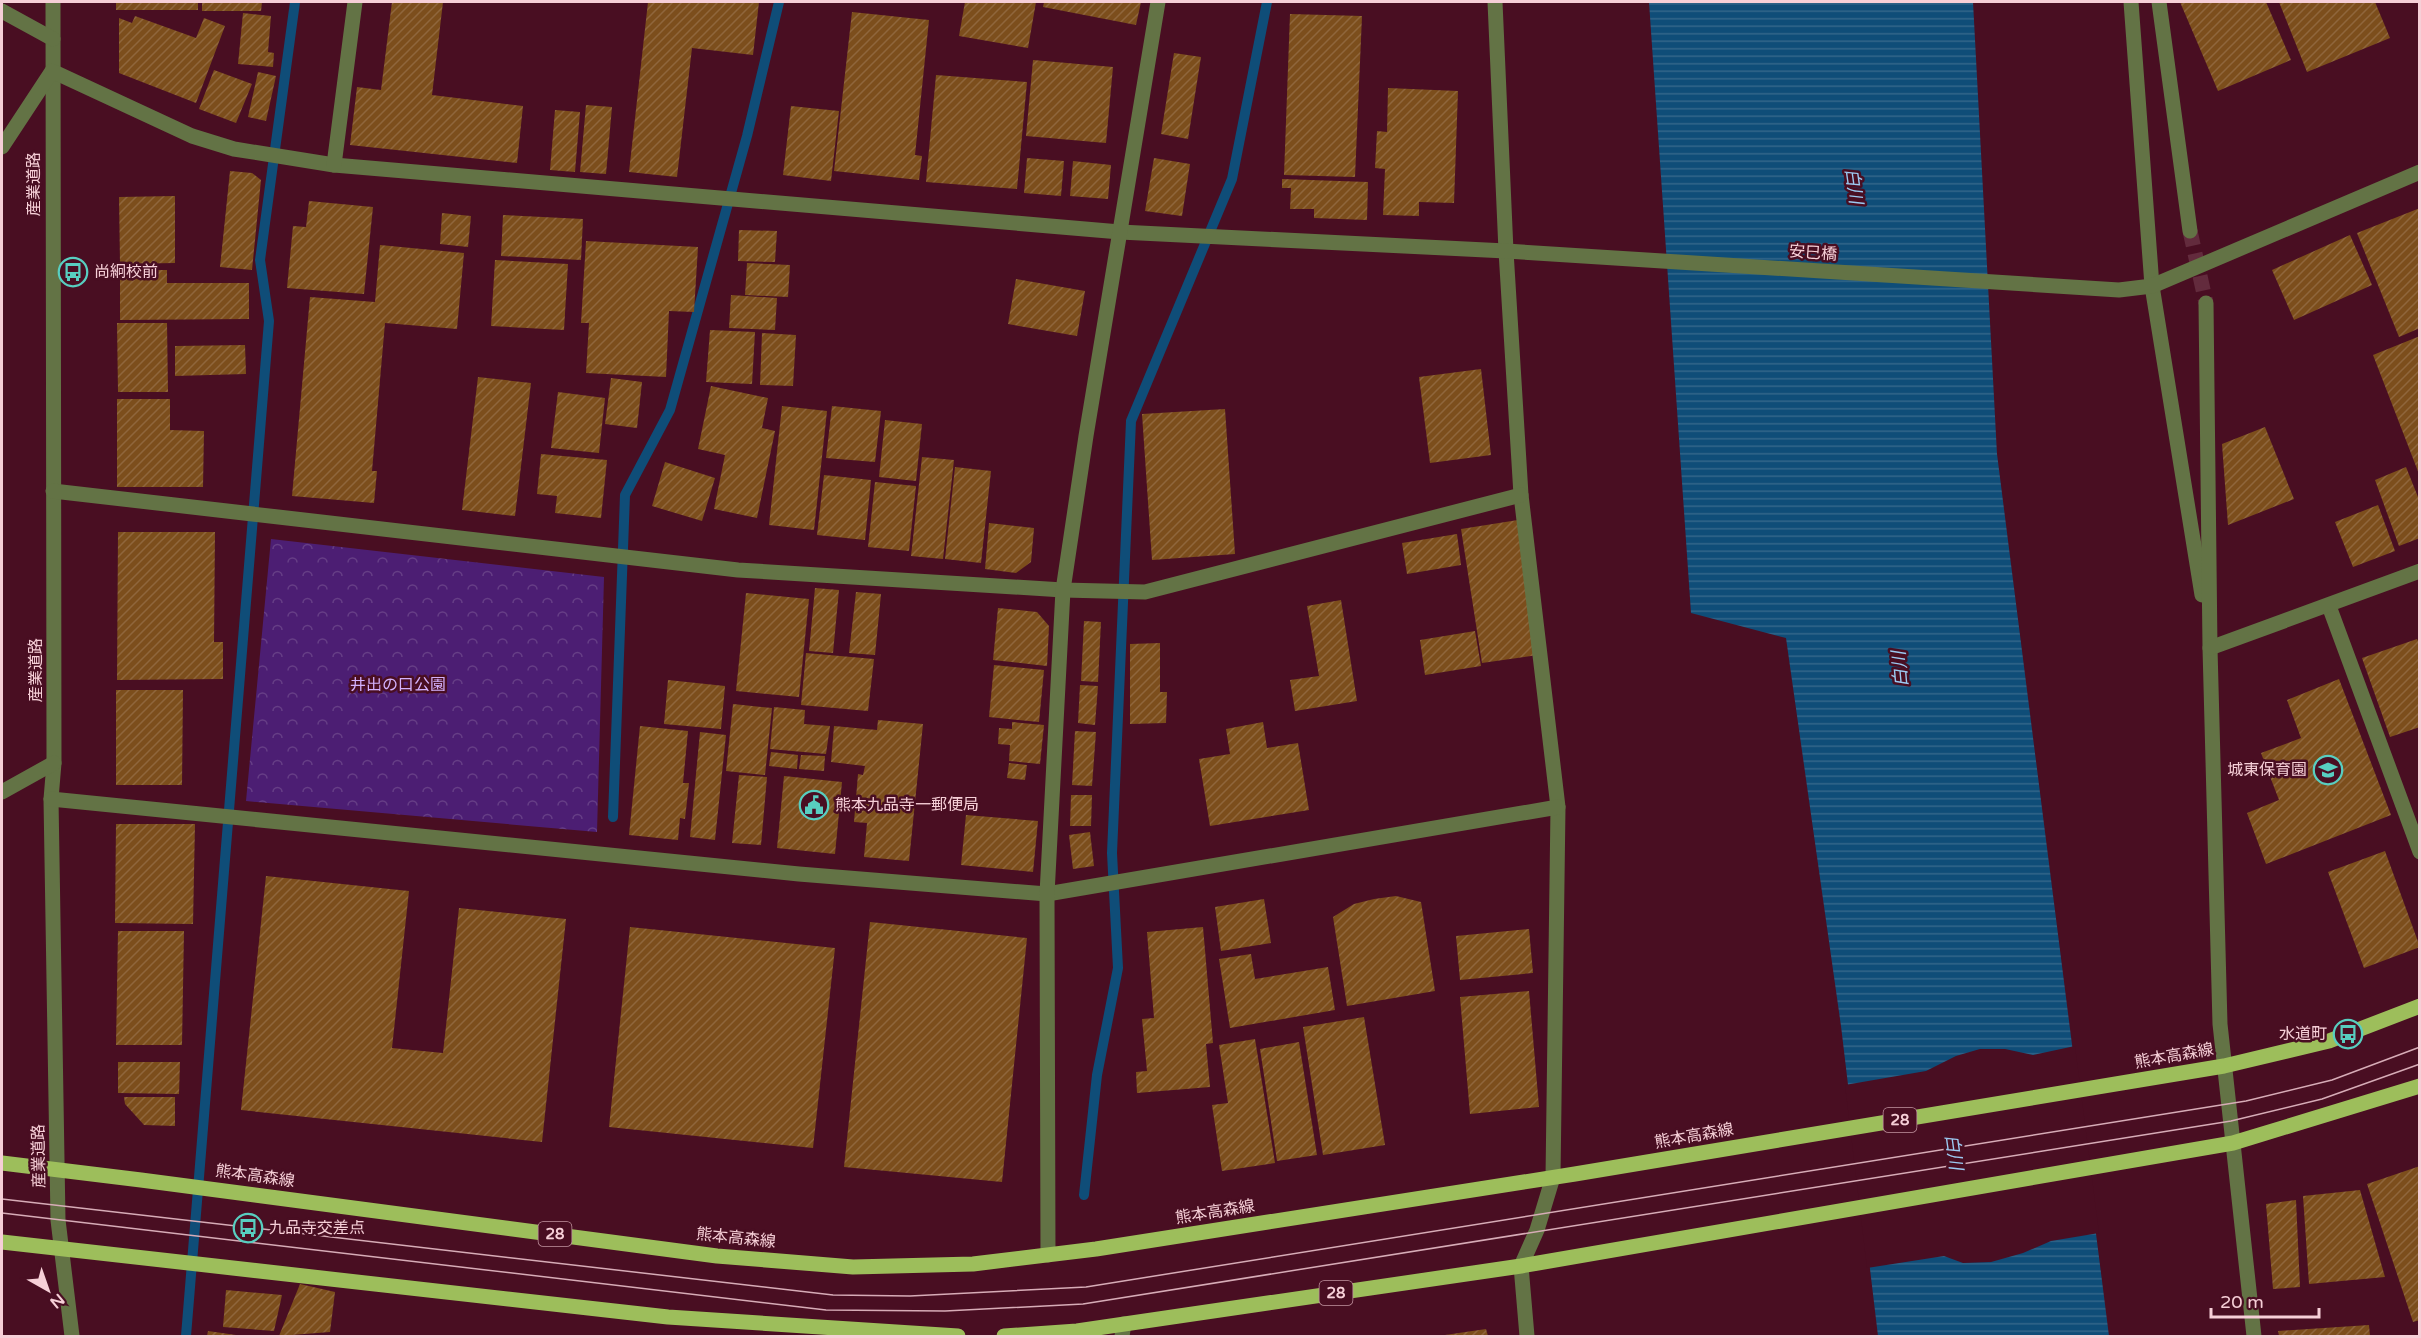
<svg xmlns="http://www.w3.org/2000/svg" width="2421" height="1338" font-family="'Varela Round','Noto Sans JP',sans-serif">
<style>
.forest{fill:url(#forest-crowns)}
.water{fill:url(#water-rules)}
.pier{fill:#490e22}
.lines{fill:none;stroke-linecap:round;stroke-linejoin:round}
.stream{stroke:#0f4d78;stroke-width:10}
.building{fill:url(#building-hatch)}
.minor-tunnel{stroke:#632b3d;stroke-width:15;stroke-dasharray:15 8;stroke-linecap:butt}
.minor{stroke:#637345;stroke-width:15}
.major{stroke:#9dbe5b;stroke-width:15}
.tram{stroke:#d7acb7;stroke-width:1.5}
.labels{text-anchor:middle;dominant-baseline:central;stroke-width:5;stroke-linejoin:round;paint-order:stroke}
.shield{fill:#490e22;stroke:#c295a1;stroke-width:1.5}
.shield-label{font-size:15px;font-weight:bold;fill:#f6cfd7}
.street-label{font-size:16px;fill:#f6cfd7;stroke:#490e22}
.poi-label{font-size:16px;fill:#f6cfd7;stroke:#490e22;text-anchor:start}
.park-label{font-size:16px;fill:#d3b1fd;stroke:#490e22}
.water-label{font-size:18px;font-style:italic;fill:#9ccaf2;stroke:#490e22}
</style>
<defs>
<pattern id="forest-crowns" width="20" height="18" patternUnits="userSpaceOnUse" patternTransform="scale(1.5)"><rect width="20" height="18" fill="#4c1e73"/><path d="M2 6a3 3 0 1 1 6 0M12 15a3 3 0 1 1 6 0" fill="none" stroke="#663e86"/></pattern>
<pattern id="water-rules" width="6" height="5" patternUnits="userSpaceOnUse" patternTransform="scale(1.5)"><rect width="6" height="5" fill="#0f4d78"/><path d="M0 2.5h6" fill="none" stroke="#33668a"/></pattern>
<pattern id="building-hatch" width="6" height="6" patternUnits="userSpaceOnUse" patternTransform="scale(1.5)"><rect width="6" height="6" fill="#7c4e1c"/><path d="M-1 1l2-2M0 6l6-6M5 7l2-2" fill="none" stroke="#8f663c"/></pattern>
</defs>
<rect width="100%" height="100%" fill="#490e22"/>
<path class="forest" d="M271,539L604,577L597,832L246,801Z"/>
<path class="water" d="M1649,2H1973L1997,454L2109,1336H1878L1841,1026L1786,638L1691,613Z"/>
<path class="pier" d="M2075,1046L2099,1233L2051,1241L2023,1253L1991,1262L1963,1263L1944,1256L1867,1268L1845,1085L1926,1071L1956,1056L1980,1049H2005L2033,1055Z"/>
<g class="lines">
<g class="stream">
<path d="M613,817L625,495L670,410L747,136L779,2"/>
<path d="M1084,1195L1097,1075L1118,968L1112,853L1131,421L1232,179L1267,2"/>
<path d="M186,1336L269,321L260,260L295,2"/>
</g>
</g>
<g class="building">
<rect x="116" y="2" width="82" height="8"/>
<path d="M202,2H262L261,11H202Z"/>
<path d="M392,2H443L432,95L523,106L517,163L350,145L357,87L381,90Z"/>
<path d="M648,2H759L753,55L692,48L677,177L629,172Z"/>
<path d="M965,2H1036L1028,48L959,36Z"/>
<path d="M1044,2H1141L1136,25L1043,7Z"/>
<path d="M2180,2H2266L2291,60L2218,91Z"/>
<path d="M2279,2H2375L2390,38L2307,72Z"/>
<path d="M852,12L929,20L915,155L922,156L919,180L834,171Z"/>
<path d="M243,13L271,16L268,52L274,53L273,67L238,64Z"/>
<path d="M1290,14L1362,16L1355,177L1284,175Z"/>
<path d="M135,16L196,38L204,18L225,26L196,103L119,73V18L132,23Z"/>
<path d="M1174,53L1201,57L1188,139L1161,134Z"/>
<path d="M1033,60L1113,67L1106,143L1026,136Z"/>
<path d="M214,70L252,84L236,123L199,109Z"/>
<path d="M258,72L276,76L266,121L248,117Z"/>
<path d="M936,75L1027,82L1017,189L926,182Z"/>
<path d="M1388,88L1458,91L1454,203L1419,202V216L1383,215L1385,169L1375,168L1377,131L1387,132Z"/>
<path d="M586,105L612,107L606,174L580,172Z"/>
<path d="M791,106L839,111L831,181L783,175Z"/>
<path d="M555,110L580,112L575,172L550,170Z"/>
<path d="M1027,158L1064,161L1061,196L1024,193Z"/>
<path d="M1154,158L1190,164L1182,216L1145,211Z"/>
<path d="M1073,161L1111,165L1108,199L1070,196Z"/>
<path d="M230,171L252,173L261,180L252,270L220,267Z"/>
<path d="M1282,179L1368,182L1367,220L1314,218V209H1290L1291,188H1282Z"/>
<path d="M175,196V263L120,264L119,197Z"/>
<path d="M309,201L373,207L364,294L287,288L293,226L306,227Z"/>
<path d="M2420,208V328L2399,337L2357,233Z"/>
<path d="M442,213L471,216L468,247L440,244Z"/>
<path d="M503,215L583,219L581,260L501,256Z"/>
<path d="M739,230L777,231L775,262L738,261Z"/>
<path d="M2350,235L2372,285L2294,320L2272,270Z"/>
<path d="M586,241L698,247L694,312L669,311L666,377L586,373L589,323H581Z"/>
<path d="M380,245L464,253L457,329L385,323L372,471H377L374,503L292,496L310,297L375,302Z"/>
<path d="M495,260L568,264L564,330L491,326Z"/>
<path d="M747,263L790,265L788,297L745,295Z"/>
<path d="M120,270H167V283H249V319L120,320Z"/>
<path d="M1016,279L1085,291L1077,336L1008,324Z"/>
<path d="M731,295L777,298L775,330L729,328Z"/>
<path d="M117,323H167L168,392H118Z"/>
<path d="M710,330L755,332L752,384L706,382Z"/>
<path d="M762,333L796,335L793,386L760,385Z"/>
<path d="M2420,336V474H2419L2373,355Z"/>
<path d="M245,345L246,374L175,376V346Z"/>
<path d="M1481,369L1491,455L1430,463L1419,377Z"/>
<path d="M478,377L531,383L515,516L462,510Z"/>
<path d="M611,378L642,382L637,428L605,424Z"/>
<path d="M711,386L768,398L762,428L775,431L757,518L714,509L725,455L698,449Z"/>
<path d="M558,392L605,398L599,453L551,448Z"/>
<path d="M117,399H170V430L204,431L203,487H117Z"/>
<path d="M782,406L827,411L814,530L769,525Z"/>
<path d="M832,406L881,411L875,462L826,458Z"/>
<path d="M1225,409L1235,554L1152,560L1142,414Z"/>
<path d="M885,420L922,424L916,481L879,477Z"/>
<path d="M2265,427L2294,499L2228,525L2222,444Z"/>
<path d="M541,454L607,460L601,518L555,513L557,496L537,494Z"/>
<path d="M922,457L954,460L943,559L911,556Z"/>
<path d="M665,462L715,478L702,521L652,506Z"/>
<path d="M955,467L991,471L981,563L945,559Z"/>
<path d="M2406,467L2420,502V538L2399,546L2375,480Z"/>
<path d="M824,475L871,480L865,540L817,535Z"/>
<path d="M875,482L916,486L909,551L868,547Z"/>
<path d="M2378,505L2395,551L2353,567L2335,522Z"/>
<path d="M1518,520L1538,655L1482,663L1461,529Z"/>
<path d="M989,523L1034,528L1031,562L1016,573L985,569Z"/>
<path d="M118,532H215L214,642H223V679L117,680Z"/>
<path d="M1457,534L1461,565L1407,574L1402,543Z"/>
<path d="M815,588L839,590L833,653L809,651Z"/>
<path d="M856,592L881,594L875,655L849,653Z"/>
<path d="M746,593L809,599L799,697L736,691Z"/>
<path d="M1341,600L1357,701L1295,711L1290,680L1319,676L1307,606Z"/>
<path d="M998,608L1037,612L1049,626L1047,666L993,660Z"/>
<path d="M1084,621L1101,622L1098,682L1081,681Z"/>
<path d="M1475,631L1481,666L1425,675L1420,640Z"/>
<path d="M2417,639L2420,645V727L2390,737L2362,658Z"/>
<path d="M1160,643V692H1167L1166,723L1130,724V644Z"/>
<path d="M806,653L874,659L868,711L801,705Z"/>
<path d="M994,665L1044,670L1039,722L989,717Z"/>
<path d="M2339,679L2391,815L2266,864L2247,813L2279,800L2261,753L2301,738L2287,700Z"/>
<path d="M668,680L725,686L721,729L664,724Z"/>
<path d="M1080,685L1098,686L1095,725L1078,723Z"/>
<path d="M116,690H183L182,785H116Z"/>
<path d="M733,704L772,708L765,775L726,771Z"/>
<path d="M774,707L805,710L804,724L830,726L826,754L770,749Z"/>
<path d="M878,720L923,724L909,861L864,857L867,823L854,822L858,774L863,775L865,766L831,762L834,726L877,730Z"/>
<path d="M1012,722L1044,725L1040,764L1009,761L1010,745L998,744L999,728L1012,729Z"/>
<path d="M1263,722L1267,748L1298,743L1309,810L1210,826L1199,759L1230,754L1226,729Z"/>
<path d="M640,726L688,731L683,783H689L685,819L680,818L678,840L629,835Z"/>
<path d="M1075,731L1096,732L1092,786L1072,785Z"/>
<path d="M700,732L726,735L715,840L690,837Z"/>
<path d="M771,752L798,755L797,769L769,766Z"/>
<path d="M801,755L825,756L824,771L799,769Z"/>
<path d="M1009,763L1027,765L1025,780L1007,778Z"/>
<path d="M739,775L767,777L761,845L732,843Z"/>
<path d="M784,776L842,782L835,854L777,848Z"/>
<path d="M1071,795H1092L1091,826H1070Z"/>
<path d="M966,815L1038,821L1033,872L961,865Z"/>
<path d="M116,824H195L193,924L115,923Z"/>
<path d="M1090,832L1094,866L1073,869L1069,835Z"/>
<path d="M2385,851L2420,947L2364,968L2328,872Z"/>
<path d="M266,876L409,891L392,1048L443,1053L459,908L566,919L542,1142L241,1110Z"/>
<path d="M1396,896L1421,902L1435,991L1347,1006L1333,917L1354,904L1374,899Z"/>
<path d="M1264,899L1271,943L1221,951L1215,907Z"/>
<path d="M870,922L1027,938L1002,1182L844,1167Z"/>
<path d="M630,927L835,948L813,1148L609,1127Z"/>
<path d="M1203,927L1213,1043L1206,1044L1210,1087L1137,1093L1136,1072L1147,1071L1142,1019L1154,1018L1147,932Z"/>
<path d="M1529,929L1533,973L1460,980L1456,936Z"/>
<path d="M118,931H184L182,1045H116Z"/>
<path d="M1251,954L1255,979L1328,967L1335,1010L1230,1028L1219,959Z"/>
<path d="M1529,991L1539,1107L1470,1114L1460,997Z"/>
<path d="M1364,1017L1385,1145L1323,1155L1303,1027Z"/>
<path d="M1255,1039L1275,1163L1222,1171L1212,1105L1228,1103L1219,1045Z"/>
<path d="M1299,1042L1317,1155L1277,1161L1260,1049Z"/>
<path d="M118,1062H180L179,1094L118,1093Z"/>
<path d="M124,1097H175V1126L144,1125L125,1104Z"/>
<path d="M2420,1166V1320L2413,1322L2367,1184Z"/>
<path d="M2360,1190L2385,1277L2309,1284L2303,1196Z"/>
<path d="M2296,1200L2300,1287L2273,1289L2266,1204Z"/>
<path d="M300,1284L335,1292L330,1332L279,1336Z"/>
<path d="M226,1290L282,1295L274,1331L223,1327Z"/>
<path d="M2369,1325L2370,1336H2279L2278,1331Z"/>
<path d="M1486,1329L1488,1336H1445V1335Z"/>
<path d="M208,1331L236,1335V1336H207Z"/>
</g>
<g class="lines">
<path class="minor-tunnel" d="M2190,231L2206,303"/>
<g class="minor">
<path d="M53,2L54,763L51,799L58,1220L72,1336"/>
<path d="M1495,2L1506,251L1521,495L1558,807L1553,1177L1537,1230L1521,1266L1527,1336"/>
<path d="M2131,2L2152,286L2202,595"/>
<path d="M2159,2L2190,231"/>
<path d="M2,11L53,39"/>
<path d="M2,147L52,71L192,136L234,149L334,165L1120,232L1506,251L2119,290L2152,286L2420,172"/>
<path d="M334,165L355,2"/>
<path d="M2206,303L2210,648L2220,1024L2254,1336"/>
<path d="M53,491L738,570L1063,590L1145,592L1521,495"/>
<path d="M2329,606L2420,852"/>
<path d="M2210,648L2420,571"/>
<path d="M2,792L54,763"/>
<path d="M51,799L799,874L1047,894L1558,807"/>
<path d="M1048,1255L1047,894L1063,590L1086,436L1158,2"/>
<path d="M1122,1336L1124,1324"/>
</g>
<g class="major">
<path d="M2,1163L141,1180L717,1256L853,1267L973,1264L1096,1249L1575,1174L2224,1066L2329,1041L2420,1006"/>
<path d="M2,1242L668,1317L958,1336"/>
<path d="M1004,1336L1077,1331L1521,1266L2233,1143L2420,1086"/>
</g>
<g class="tram">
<path d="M2,1199L833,1295L910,1296L1086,1287L2246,1101L2332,1080L2420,1047"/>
<path d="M2,1213L826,1310L945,1311L1083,1304L2231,1121L2322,1099L2420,1064"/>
</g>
</g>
<defs>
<g id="bus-ring" transform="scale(1.5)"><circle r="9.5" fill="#490e22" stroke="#58cec0" stroke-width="1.5"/><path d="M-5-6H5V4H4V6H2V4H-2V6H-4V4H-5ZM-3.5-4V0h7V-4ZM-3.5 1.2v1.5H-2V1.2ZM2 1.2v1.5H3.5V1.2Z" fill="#58cec0"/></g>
<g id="school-ring" transform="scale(1.5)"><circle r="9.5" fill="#490e22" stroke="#58cec0" stroke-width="1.5"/><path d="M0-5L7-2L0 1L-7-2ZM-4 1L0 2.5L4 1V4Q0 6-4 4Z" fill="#58cec0"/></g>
<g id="civic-ring" transform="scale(1.5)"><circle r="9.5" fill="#490e22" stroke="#58cec0" stroke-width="1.5"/><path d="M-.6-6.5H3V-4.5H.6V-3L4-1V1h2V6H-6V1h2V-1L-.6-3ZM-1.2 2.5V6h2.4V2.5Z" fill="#58cec0"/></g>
</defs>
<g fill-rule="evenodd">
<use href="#bus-ring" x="73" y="272"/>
<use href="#school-ring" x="2328" y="770"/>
<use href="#civic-ring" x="814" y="805"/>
<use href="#bus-ring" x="2348" y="1034"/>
<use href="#bus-ring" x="248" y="1228"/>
</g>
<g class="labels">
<g class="shield">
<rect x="1883.5" y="1108" width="33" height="24" rx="4.5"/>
<rect x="538.5" y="1222" width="33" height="24" rx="4.5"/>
<rect x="1319.5" y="1281" width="33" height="24" rx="4.5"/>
</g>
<g class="shield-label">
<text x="1900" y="1120">28</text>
<text x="555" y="1234">28</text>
<text x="1336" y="1293">28</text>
</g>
<g class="street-label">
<text transform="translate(34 184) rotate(-90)">産業道路</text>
<text transform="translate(1813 253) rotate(4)">安巳橋</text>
<text transform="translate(36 670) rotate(-90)">産業道路</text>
<text transform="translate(2174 1056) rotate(-10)">熊本高森線</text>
<text transform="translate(1694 1136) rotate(-10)">熊本高森線</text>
<text transform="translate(39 1156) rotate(-91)">産業道路</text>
<text transform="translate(255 1176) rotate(8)">熊本高森線</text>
<text transform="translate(1215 1212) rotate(-9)">熊本高森線</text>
<text transform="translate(736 1238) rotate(6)">熊本高森線</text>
</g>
<g class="poi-label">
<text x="94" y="272">尚絅校前</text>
<text x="2307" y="770" text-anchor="end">城東保育園</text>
<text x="835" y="805">熊本九品寺一郵便局</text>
<text x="2327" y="1034" text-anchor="end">水道町</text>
<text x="269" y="1228">九品寺交差点</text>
</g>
<g class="park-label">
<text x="398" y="685">井出の口公園</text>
</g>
<g class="water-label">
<text transform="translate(1854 186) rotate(82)">白川</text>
<text transform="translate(1900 669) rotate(-95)">白川</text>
<text transform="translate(1954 1152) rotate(82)">白川</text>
</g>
</g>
<rect width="2421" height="1338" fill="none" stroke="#f6cfd7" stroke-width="6"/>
<g transform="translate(48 1290) rotate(140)" stroke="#490e22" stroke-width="4.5" paint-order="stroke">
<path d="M0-4.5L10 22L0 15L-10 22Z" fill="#f6cfd7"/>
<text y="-9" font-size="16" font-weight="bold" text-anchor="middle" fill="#f6cfd7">N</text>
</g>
<path d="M2211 1308v9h108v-9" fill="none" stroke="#f6cfd7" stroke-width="3"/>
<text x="2220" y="1308" font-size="18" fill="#f6cfd7" stroke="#490e22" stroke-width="4.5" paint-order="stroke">20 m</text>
</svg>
